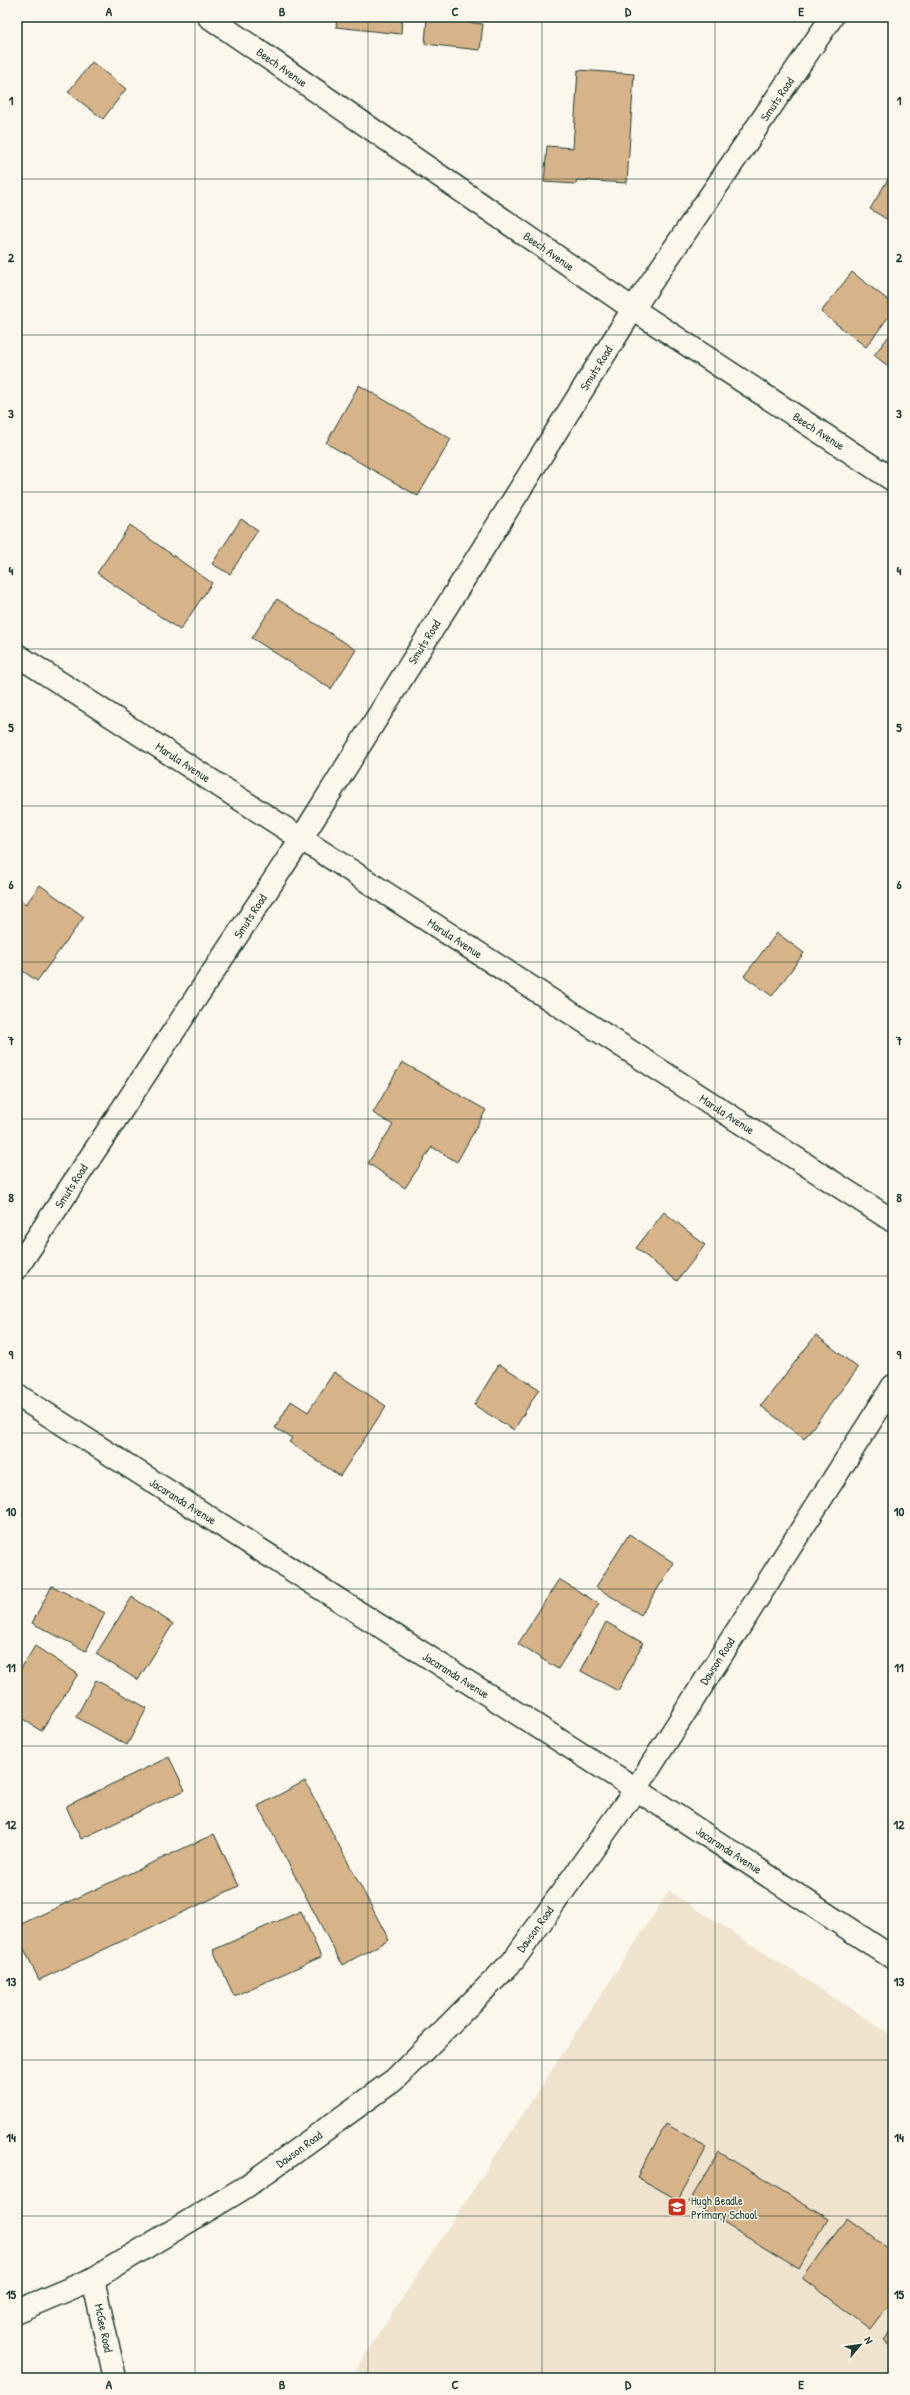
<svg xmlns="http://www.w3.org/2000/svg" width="910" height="2395" font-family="'Patrick Hand',sans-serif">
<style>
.built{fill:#f0e3ce}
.building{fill:#d7b389;stroke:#1f3d34}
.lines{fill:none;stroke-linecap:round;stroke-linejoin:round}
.minor-casing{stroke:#1f3d34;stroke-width:25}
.minor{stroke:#fbf7ec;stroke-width:22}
.grid{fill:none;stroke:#1f3d34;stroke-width:1;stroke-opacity:0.55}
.labels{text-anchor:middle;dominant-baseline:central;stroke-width:3;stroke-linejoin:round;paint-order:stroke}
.street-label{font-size:12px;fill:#1f3d34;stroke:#fbf7ec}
.poi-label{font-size:12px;fill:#1f3d34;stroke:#fbf7ec;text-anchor:start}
.neatline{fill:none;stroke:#1f3d34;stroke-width:1.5}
.grid-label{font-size:13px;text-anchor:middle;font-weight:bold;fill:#1f3d34}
</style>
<rect width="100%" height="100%" fill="#fbf7ec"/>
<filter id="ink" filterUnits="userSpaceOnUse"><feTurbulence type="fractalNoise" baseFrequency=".025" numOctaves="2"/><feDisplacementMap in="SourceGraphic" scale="8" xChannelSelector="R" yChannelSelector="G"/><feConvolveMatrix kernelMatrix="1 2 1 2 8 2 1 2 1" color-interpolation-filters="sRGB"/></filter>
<g filter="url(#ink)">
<path class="built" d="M669,1891L893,2036V2378H350Z"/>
<g class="building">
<path d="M337,17H402L401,34L336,27Z"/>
<path d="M427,18L483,24L480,50L425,44Z"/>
<path d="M92,62L126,89L103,119L68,92Z"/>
<path d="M578,70L634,74L627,183L577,180L576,184L544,182L547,146L573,148Z"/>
<path d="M893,171V223L870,209Z"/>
<path d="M852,272L893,304V311L866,347L821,312Z"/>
<path d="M893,331V370L874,355Z"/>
<path d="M359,385L451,439L418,496L326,443Z"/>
<path d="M241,519L258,530L230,574L212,564Z"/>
<path d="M130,525L212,583L180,630L97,573Z"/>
<path d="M277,599L356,650L331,689L252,638Z"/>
<path d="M40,885L84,917L37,981L17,967V897L26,904Z"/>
<path d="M777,933L804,953L772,996L744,976Z"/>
<path d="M402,1062L486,1110L457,1162L432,1147L405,1188L368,1163L393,1125L373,1113Z"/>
<path d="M664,1212L705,1245L677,1281L636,1248Z"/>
<path d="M816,1335L858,1368L804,1439L761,1406Z"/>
<path d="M499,1364L539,1389L514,1430L474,1405Z"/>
<path d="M334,1372L386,1406L340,1476L289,1442L292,1438L275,1428L291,1401L308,1412Z"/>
<path d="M629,1534L674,1563L641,1615L596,1587Z"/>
<path d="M559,1579L599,1604L558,1669L518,1644Z"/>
<path d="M52,1586L105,1613L86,1651L32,1623Z"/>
<path d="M132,1597L173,1624L138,1680L96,1654Z"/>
<path d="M606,1622L643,1643L618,1691L581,1671Z"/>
<path d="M35,1646L78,1674L41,1731L17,1715V1675Z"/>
<path d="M96,1680L147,1708L127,1745L76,1717Z"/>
<path d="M169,1757L185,1790L81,1839L66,1806Z"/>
<path d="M305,1781L389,1940L342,1965L258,1806Z"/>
<path d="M214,1834L239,1886L39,1980L17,1934V1926Z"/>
<path d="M301,1911L321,1957L234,1996L213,1950Z"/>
<path d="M666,2124L707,2147L678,2200L637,2177Z"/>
<path d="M719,2152L828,2219L799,2269L689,2202Z"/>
<path d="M847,2218L893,2252V2298L870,2329L803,2278Z"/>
<path d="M893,2329V2348L884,2340Z"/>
</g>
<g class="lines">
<g class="minor-casing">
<g id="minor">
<path d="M209,17L633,309L893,480"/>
<path d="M17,655L893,1221"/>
<path d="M17,1268L301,839L633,309L832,17"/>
<path d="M17,1395L636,1789L893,1958"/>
<path d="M93,2279L115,2378"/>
<path d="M17,2311L93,2279L244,2188L394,2080L513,1961L636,1789L893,1386"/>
</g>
</g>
<use href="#minor" class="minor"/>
</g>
</g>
<path class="grid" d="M195,17V2378M368,17V2378M542,17V2378M715,17V2378M17,179H893M17,335H893M17,492H893M17,649H893M17,806H893M17,962H893M17,1119H893M17,1276H893M17,1433H893M17,1589H893M17,1746H893M17,1903H893M17,2060H893M17,2216H893"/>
<defs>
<g id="school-square" transform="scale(1)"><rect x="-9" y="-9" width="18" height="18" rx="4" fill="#c8321e" stroke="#fbf7ec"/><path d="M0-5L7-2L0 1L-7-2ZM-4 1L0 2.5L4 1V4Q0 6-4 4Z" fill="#fff"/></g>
</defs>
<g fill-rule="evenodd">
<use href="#school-square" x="677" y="2207"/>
</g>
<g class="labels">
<g class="street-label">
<text transform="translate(282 67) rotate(35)">Beech Avenue</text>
<text transform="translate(777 99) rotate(-56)">Smuts Road</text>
<text transform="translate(549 251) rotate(35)">Beech Avenue</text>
<text transform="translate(596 368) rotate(-58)">Smuts Road</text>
<text transform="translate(819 431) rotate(33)">Beech Avenue</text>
<text transform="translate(424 642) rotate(-58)">Smuts Road</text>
<text transform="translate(183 762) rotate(33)">Marula Avenue</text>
<text transform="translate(250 916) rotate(-57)">Smuts Road</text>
<text transform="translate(455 938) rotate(33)">Marula Avenue</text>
<text transform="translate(727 1114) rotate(33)">Marula Avenue</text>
<text transform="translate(71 1186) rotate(-57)">Smuts Road</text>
<text transform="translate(183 1501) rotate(32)">Jacaranda Avenue</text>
<text transform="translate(717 1661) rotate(-57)">Dawson Road</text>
<text transform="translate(456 1675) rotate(32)">Jacaranda Avenue</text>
<text transform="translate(729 1850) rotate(33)">Jacaranda Avenue</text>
<text transform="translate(535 1929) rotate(-54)">Dawson Road</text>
<text transform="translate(299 2149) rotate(-36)">Dawson Road</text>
<text transform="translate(104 2328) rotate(78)">McGee Road</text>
</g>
<g class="poi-label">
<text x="691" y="2200">Hugh Beadle<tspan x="691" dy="14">Primary School</tspan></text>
</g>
</g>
<rect width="910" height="2395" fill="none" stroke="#fbf7ec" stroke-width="44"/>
<g transform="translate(860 2345) rotate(61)" stroke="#fbf7ec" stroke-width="3" paint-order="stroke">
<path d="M0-3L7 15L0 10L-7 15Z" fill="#1f3d34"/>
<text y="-6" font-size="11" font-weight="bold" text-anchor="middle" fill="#1f3d34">N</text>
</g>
<rect x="22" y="22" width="866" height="2351" class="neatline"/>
<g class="grid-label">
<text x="109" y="16">A</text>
<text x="282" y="16">B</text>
<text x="455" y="16">C</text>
<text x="628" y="16">D</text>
<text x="801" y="16">E</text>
<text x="11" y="105">1</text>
<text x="899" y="105">1</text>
<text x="11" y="262">2</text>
<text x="899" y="262">2</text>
<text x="11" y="418">3</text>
<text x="899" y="418">3</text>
<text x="11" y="575">4</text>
<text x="899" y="575">4</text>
<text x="11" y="732">5</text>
<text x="899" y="732">5</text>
<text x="11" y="889">6</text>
<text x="899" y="889">6</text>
<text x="11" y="1045">7</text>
<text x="899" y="1045">7</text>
<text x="11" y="1202">8</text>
<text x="899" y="1202">8</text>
<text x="11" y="1359">9</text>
<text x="899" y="1359">9</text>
<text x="11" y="1516">10</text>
<text x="899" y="1516">10</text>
<text x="11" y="1672">11</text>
<text x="899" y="1672">11</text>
<text x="11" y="1829">12</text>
<text x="899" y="1829">12</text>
<text x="11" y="1986">13</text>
<text x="899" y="1986">13</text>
<text x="11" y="2142">14</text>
<text x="899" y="2142">14</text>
<text x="11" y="2299">15</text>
<text x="899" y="2299">15</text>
<text x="109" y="2389">A</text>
<text x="282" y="2389">B</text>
<text x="455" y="2389">C</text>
<text x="628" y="2389">D</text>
<text x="801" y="2389">E</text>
</g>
</svg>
